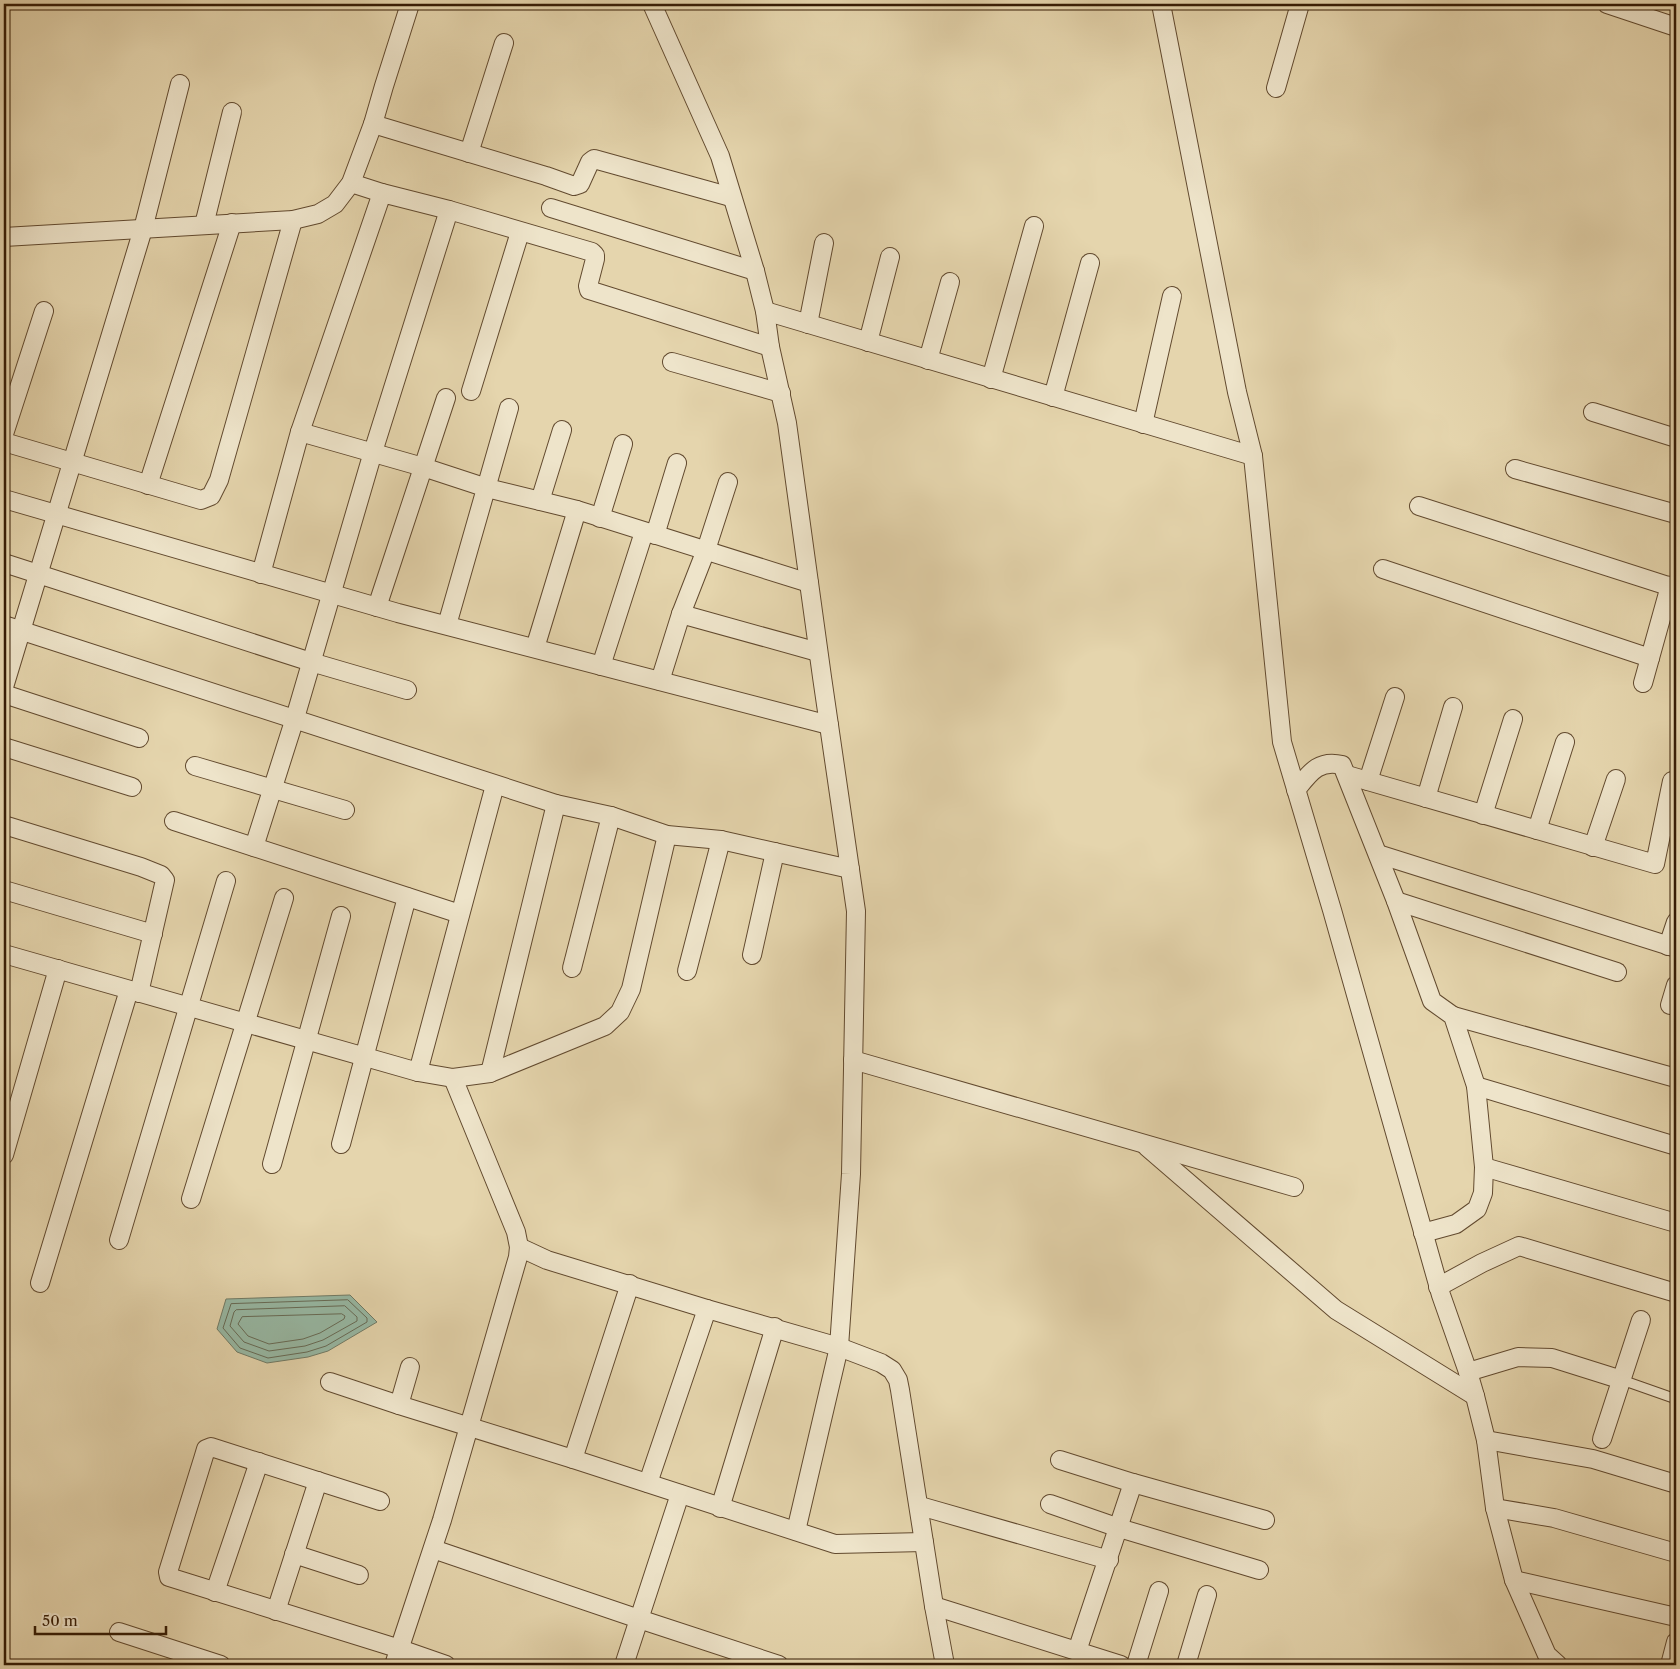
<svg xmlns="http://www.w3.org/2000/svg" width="1680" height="1669" font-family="'Libre Caslon Text',serif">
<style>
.water{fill:#97b9a5;stroke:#707a65}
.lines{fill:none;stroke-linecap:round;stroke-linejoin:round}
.shore{stroke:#666a55;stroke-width:1}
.lane-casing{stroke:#624a2f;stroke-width:11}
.street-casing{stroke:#624a2f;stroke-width:20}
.lane{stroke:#eee4ca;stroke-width:9}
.street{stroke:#eee4ca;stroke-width:18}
</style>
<rect width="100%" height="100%" fill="#e5d5ad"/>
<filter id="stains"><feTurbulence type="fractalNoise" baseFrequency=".004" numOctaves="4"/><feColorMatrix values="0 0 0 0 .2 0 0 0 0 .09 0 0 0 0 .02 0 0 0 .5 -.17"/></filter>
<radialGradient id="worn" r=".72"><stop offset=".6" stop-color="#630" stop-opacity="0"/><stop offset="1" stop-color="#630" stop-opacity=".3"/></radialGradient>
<path class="water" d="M350,1295L377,1322L328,1351L308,1357L267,1363L237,1352L217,1329L226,1299Z"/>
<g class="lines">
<g class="shore">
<path d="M348,1300L367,1318V1322L326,1346L307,1352L268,1358L240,1348L223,1328L231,1304Z"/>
<path d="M345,1306L357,1317V1321L323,1340L305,1346L269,1351L244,1342L230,1326L234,1312L236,1310Z"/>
<path d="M342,1314L345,1316L344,1319L320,1333L303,1339L269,1344L248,1336L238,1324L242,1317Z"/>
</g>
<g class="lane-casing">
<path id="lane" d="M1622,1380L1676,1399"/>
</g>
<g class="street-casing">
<g id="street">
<path d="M652,4L720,156L755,271L765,311L770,347L787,423L822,677L856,911L851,1174L839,1347L796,1531"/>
<path d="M1161,4L1237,392L1253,456L1282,742L1332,910L1441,1295L1468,1372L1475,1396L1486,1440L1495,1508L1514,1580L1547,1655L1558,1665"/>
<path d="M1607,4L1676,27"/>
<path d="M1276,88L1300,4"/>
<path d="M373,124L546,176L574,186L580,184L590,162L594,159L731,197"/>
<path d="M469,153L504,43"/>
<path d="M351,183L382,193"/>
<path d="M551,208L755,271"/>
<path d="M204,225L232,112"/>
<path d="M4,237L293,220L318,214L335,204L351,183L373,124L384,86L410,4"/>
<path d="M765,311L1253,456"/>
<path d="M808,324L824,243"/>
<path d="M868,342L890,257"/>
<path d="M928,360L950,282"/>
<path d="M672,362L781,393"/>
<path d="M991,379L1034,226"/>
<path d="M471,391L520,232"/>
<path d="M1053,397L1090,263"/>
<path d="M1593,412L1676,438"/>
<path d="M1143,424L1172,296"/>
<path d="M300,432L423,467L487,488L577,510L809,583"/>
<path d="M4,434L44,311"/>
<path d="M4,442L201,500L211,496L219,480L293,220"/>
<path d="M1515,469L1676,514"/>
<path d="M148,485L232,223"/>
<path d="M4,499L398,613L829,725"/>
<path d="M540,501L562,430"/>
<path d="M1419,506L1665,585L1670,586L1676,585"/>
<path d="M600,518L623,444"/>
<path d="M655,535L677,463"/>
<path d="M4,563L311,662L407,690"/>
<path d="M1383,569L1650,658"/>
<path d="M261,574L300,432L382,193L449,210L592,252L595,255V259L588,286L589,290L770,347"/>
<path d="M377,607L446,398"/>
<path d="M681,614L818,652"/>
<path d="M4,625L556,804L611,816L667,835L721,840L850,869"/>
<path d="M447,625L509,408"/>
<path d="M535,648L577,510"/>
<path d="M601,666L644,532"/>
<path d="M660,681L681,614L706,550L728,482"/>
<path d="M1643,683L1670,586"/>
<path d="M4,687L143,229L180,84"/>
<path d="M4,694L139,738"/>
<path d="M4,747L132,787"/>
<path d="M195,766L345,810"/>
<path d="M1347,775L1655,864L1672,781"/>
<path d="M1368,781L1395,697"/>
<path d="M1296,790C1309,774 1318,759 1342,765L1396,901L1432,1001L1453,1016L1476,1086L1484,1167L1483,1193L1477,1209L1456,1224L1423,1233"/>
<path d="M1426,798L1453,707"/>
<path d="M1483,815L1513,719"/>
<path d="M174,821L460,914"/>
<path d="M4,825L141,867L161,875L165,880L139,993"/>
<path d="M1537,830L1565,742"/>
<path d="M254,847L295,718L373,452L449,210"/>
<path d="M1593,847L1616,779"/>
<path d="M1378,854L1676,948"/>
<path d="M4,890L153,934"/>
<path d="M1396,901L1617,972"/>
<path d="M1668,946L1676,922"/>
<path d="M4,954L418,1072L453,1078L490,1073L605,1026L620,1012L631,989L667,835"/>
<path d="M752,955L775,852"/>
<path d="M572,968L611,816"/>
<path d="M687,971L721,840"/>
<path d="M1670,1005L1676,985"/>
<path d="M1453,1016L1676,1078"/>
<path d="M853,1060L1294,1187"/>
<path d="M418,1072L495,785"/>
<path d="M490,1073L556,804"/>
<path d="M1476,1086L1676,1146"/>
<path d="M341,1144L407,897"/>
<path d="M1147,1147L1336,1310L1475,1396"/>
<path d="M4,1155L58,969"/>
<path d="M272,1164L341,916"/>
<path d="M1484,1167L1676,1223"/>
<path d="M191,1199L284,898"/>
<path d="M119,1240L226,881"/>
<path d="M519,1247L547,1260L707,1309L839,1347L881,1363L892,1370L898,1380L900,1390L934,1606L945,1665"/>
<path d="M40,1283L129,990"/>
<path d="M1438,1287L1482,1263L1519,1246L1676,1293"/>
<path d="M1468,1372L1518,1357L1552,1358L1622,1380"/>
<path d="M330,1382L399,1405L573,1459L835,1544L924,1542"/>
<path d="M399,1405L410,1367"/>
<path d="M1602,1439L1641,1320"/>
<path d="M1486,1440L1593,1459L1676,1484"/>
<path d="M573,1459L630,1284"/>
<path d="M1060,1460L1133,1483L1265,1520"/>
<path d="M648,1483L707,1309"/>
<path d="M380,1501L211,1447L206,1449L203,1459L168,1572L169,1577L400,1649L446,1665"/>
<path d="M1050,1504L1119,1528L1259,1570"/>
<path d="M920,1506L1109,1560"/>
<path d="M720,1508L775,1327"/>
<path d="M1495,1508L1554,1518L1676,1553"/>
<path d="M433,1549L639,1619L779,1665"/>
<path d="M294,1554L359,1575"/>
<path d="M1514,1580L1676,1617"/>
<path d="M215,1592L259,1462"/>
<path d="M934,1606L1121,1665"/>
<path d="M276,1611L318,1481"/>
<path d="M119,1632L221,1665"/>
<path d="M1077,1651L1133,1483"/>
<path d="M394,1665L442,1520L518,1257L519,1247L516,1232L453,1078"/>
<path d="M624,1665L680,1494"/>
<path d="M1136,1665L1159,1591"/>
<path d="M1186,1665L1207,1595"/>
<path d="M1670,1665L1676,1642"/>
</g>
</g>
<use href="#lane" class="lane"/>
<use href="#street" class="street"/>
</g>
<rect width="1680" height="1669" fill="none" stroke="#e5d5ad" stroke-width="20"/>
<rect x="5" y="5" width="1670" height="1659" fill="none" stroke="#361c05" stroke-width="2.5"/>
<rect x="10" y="10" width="1660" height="1649" fill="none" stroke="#361c05"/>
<path d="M35 1626v8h131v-8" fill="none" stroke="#361c05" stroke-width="2.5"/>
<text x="42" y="1626" font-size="15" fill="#361c05" stroke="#eee4ca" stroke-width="4" paint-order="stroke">50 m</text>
<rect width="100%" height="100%" filter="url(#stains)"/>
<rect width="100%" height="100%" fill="url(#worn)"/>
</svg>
